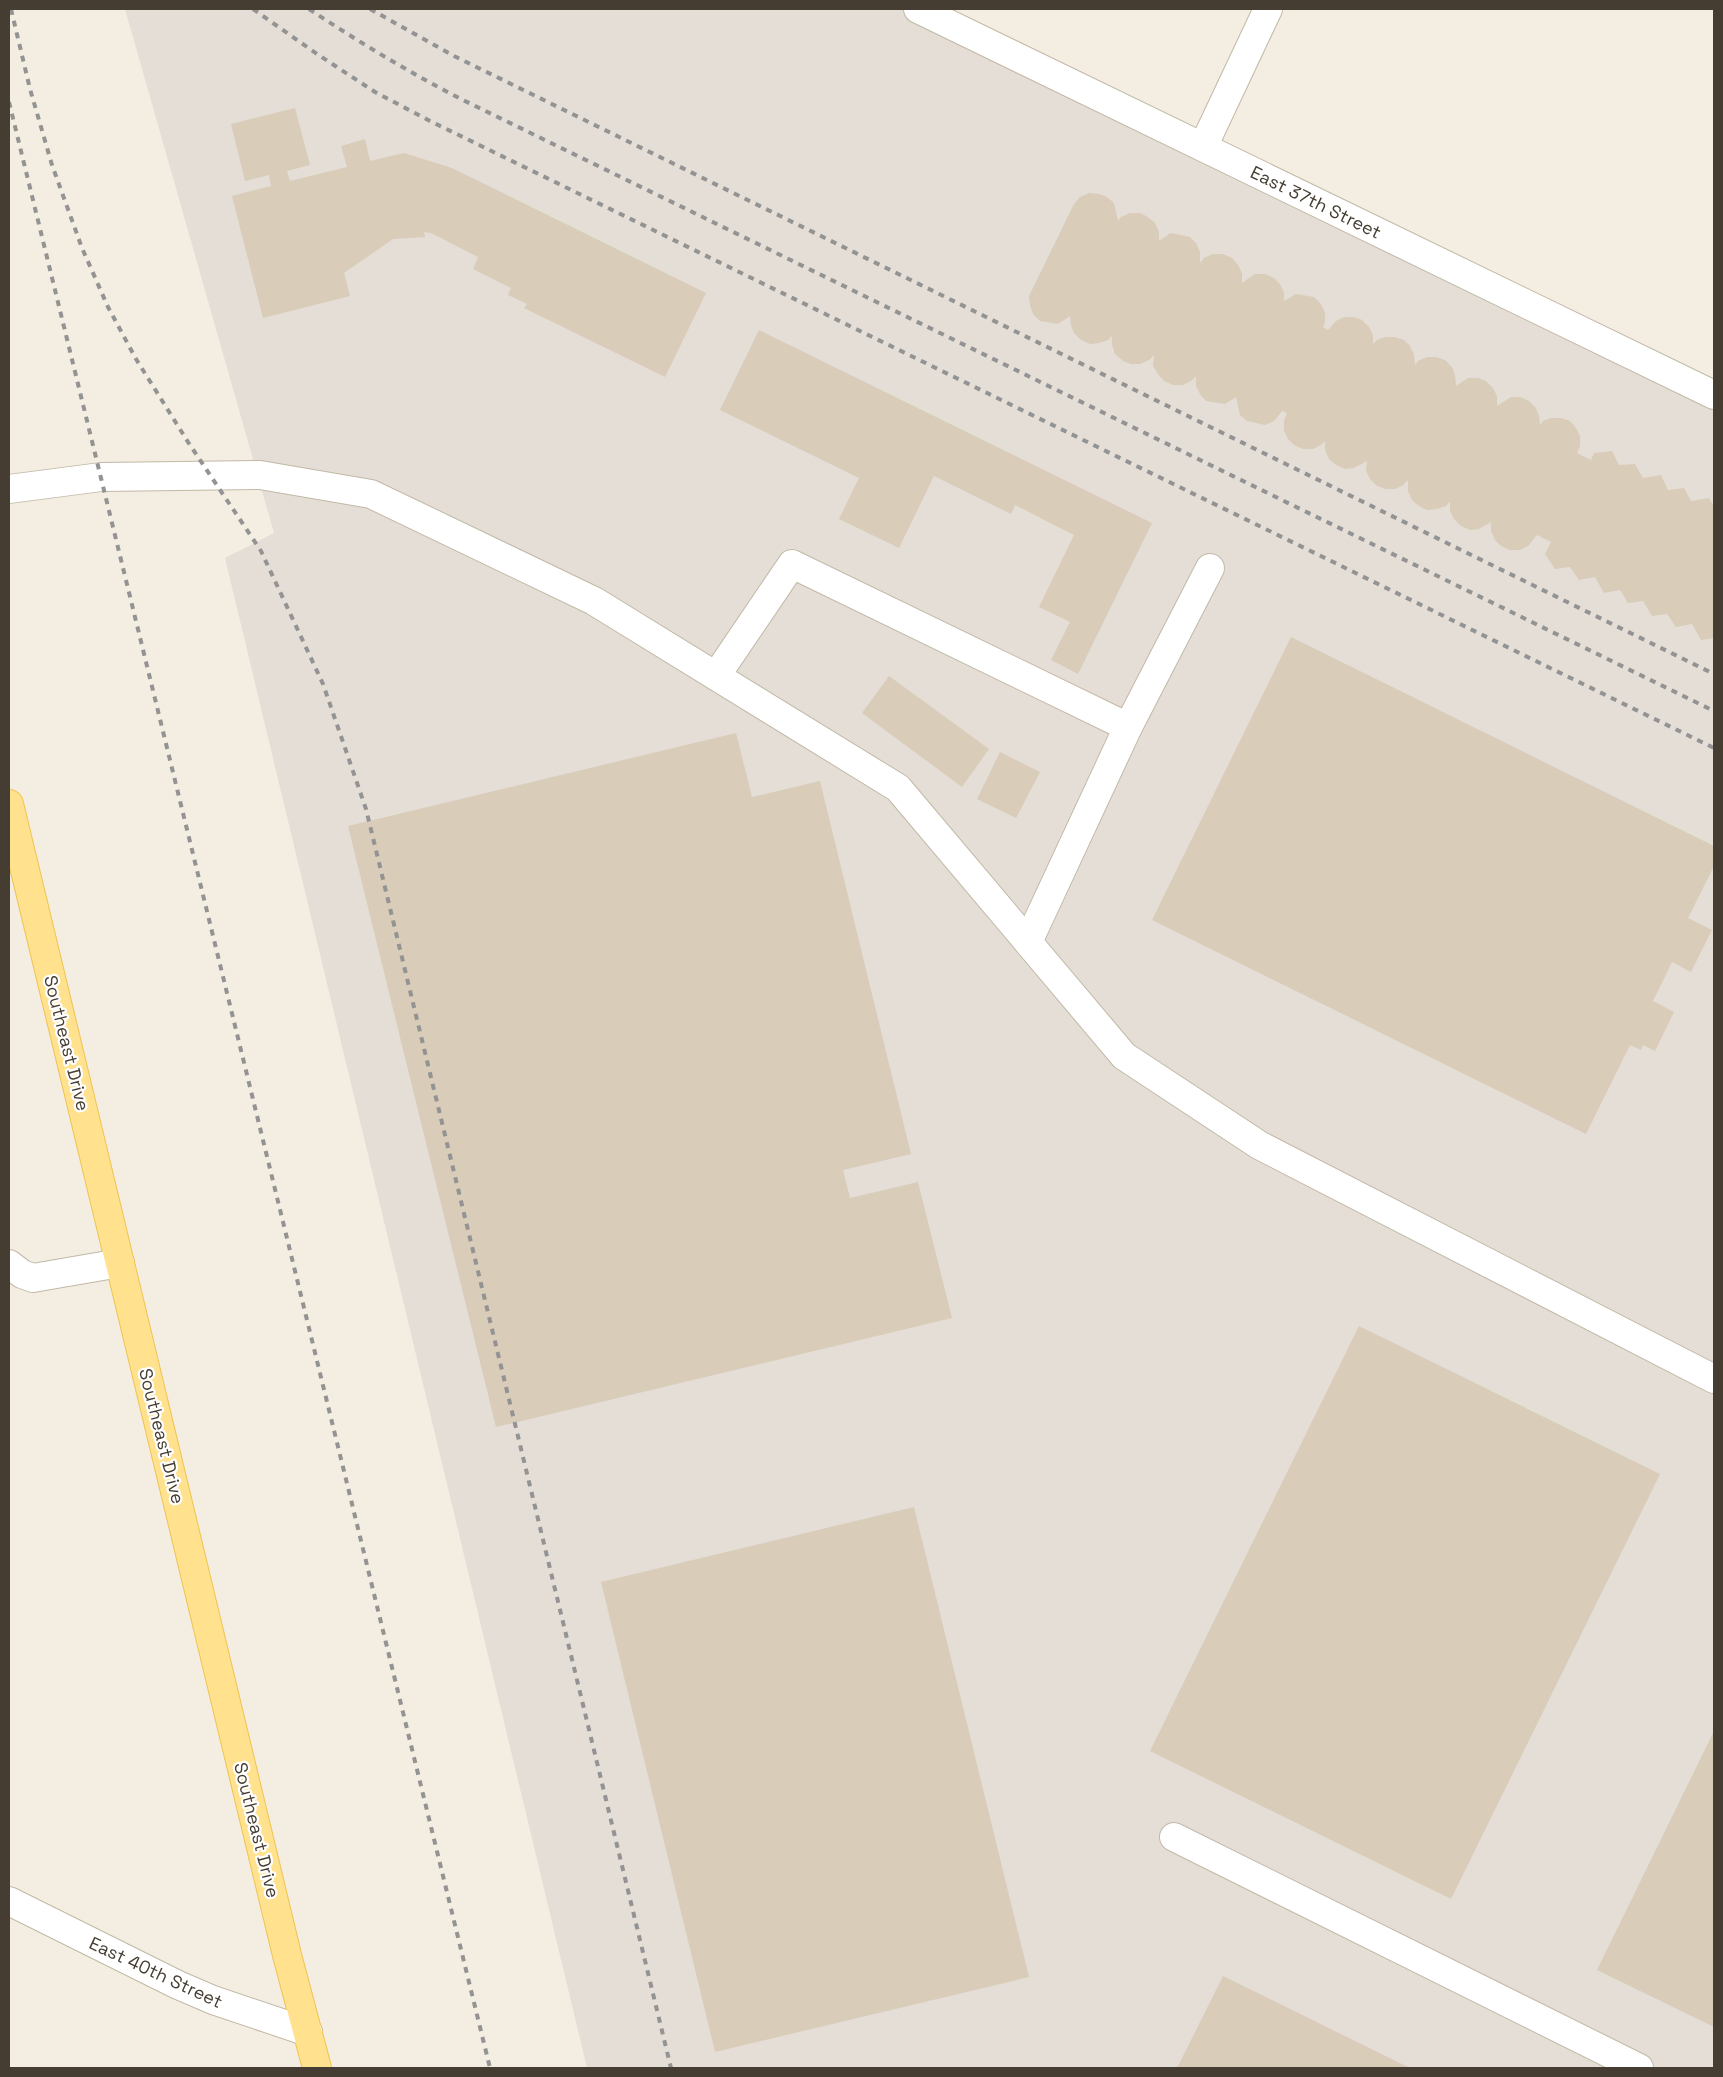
<svg xmlns="http://www.w3.org/2000/svg" width="1723" height="2077" font-family="'Space Grotesk',sans-serif">
<style>
.industrial{fill:#e4ded7}
.building{fill:#d9ccb9}
.lines{fill:none;stroke-linecap:round;stroke-linejoin:round}
.minor-casing{stroke:#c2b9a6;stroke-width:30}
.major-casing{stroke:#f0c352;stroke-width:30}
.minor{stroke:#fff;stroke-width:28}
.major{stroke:#ffe18e;stroke-width:28}
.rail{stroke:#939393;stroke-width:4;stroke-dasharray:6 6;stroke-linecap:butt}
.labels{text-anchor:middle;dominant-baseline:central;stroke-width:4.5;stroke-linejoin:round;paint-order:stroke}
.street-label{font-size:18px;fill:#453d32;stroke:#fff}
</style>
<rect width="100%" height="100%" fill="#f3eee1"/>
<path class="industrial" d="M125,9H916L1714,397V2068H587L225,558L274,533Z"/>
<g class="building">
<path d="M295,108L310,165L287,171L290,181L347,167L341,146L365,139L370,161L404,153L452,168L706,293L665,377L524,308L527,304L508,295L511,288L473,269L478,257L431,233L424,232L425,237L393,239L344,273L350,296L263,318L232,196L271,186L269,175L245,181L231,124Z"/>
<path d="M1089,193L1099,194L1107,197L1114,203L1118,221L1121,217L1130,213H1140L1148,217L1155,223L1159,232V241L1171,233L1190,237L1196,243L1200,252V263L1204,258L1213,254H1223L1232,258L1238,265L1242,273V283L1255,274H1265L1274,278L1280,284L1284,293V301L1296,294L1314,297L1321,304L1325,313V322L1323,327L1328,330L1336,321L1344,317H1354L1362,320L1369,327L1373,335V344L1377,340L1385,337H1395L1404,340L1410,346L1414,355L1415,365L1418,361L1427,357H1436L1445,360L1452,367L1455,375L1456,386L1468,378H1478L1486,381L1493,388L1497,396V406L1511,397H1520L1529,401L1536,408L1539,416L1540,425L1543,421L1551,418H1561L1570,421L1576,428L1580,436V446L1577,453L1591,460L1594,453L1612,451L1619,465L1635,464L1643,478L1661,475L1668,490L1684,488L1691,501L1709,498L1714,507V638L1701,640L1692,624L1676,627L1667,614L1652,616L1643,601L1628,603L1620,590L1604,593L1595,577L1579,580L1570,567L1555,569L1545,554L1551,542L1537,535L1528,546L1520,550H1510L1501,546L1495,540L1491,531V522L1479,529L1470,530L1461,526L1454,519L1450,511V501L1446,506L1437,509L1427,510L1419,506L1412,500L1408,491V480L1403,485L1395,489H1386L1377,486L1370,479L1366,471L1367,461L1354,468L1345,469L1336,465L1329,459L1325,450V441L1321,445L1313,449H1303L1294,445L1288,439L1284,431V421L1287,413L1282,411L1274,421L1265,425L1247,421L1240,415L1236,397L1225,404L1206,401L1200,394L1196,386V376L1191,381L1183,385H1173L1164,381L1158,374L1153,366L1154,355L1149,360L1140,364H1131L1123,361L1115,354L1112,345V336L1108,340L1099,343L1090,344L1081,340L1074,333L1071,325L1070,316L1058,324L1040,321L1033,314L1030,305L1029,296L1074,204L1080,197Z"/>
<path d="M759,330L1152,523L1078,674L1051,660L1070,622L1039,607L1074,535L1015,505L1011,514L934,476L899,548L839,519L859,478L720,410Z"/>
<path d="M1291,637L1714,846V866L1688,918L1712,930L1691,972L1672,962L1653,1001L1674,1012L1655,1051L1643,1045L1641,1050L1630,1045L1586,1134L1152,920Z"/>
<path d="M889,676L989,749L962,787L862,713Z"/>
<path d="M736,733L752,797L820,781L911,1154L843,1170L850,1198L918,1182L952,1318L496,1427L348,826Z"/>
<path d="M1000,752L1040,772L1016,818L977,799Z"/>
<path d="M1359,1326L1660,1474L1451,1899L1150,1751Z"/>
<path d="M914,1507L1029,1977L715,2052L601,1582Z"/>
<path d="M1714,1731V2027L1597,1970Z"/>
<path d="M1223,1976L1410,2068H1177Z"/>
</g>
<g class="lines">
<g class="minor-casing">
<g id="minor">
<path d="M918,9L1714,395"/>
<path d="M1203,147L1268,9"/>
<path d="M9,489L101,477L260,475L371,494L594,601L898,788L1124,1056L1259,1145L1714,1379"/>
<path d="M716,676L792,564L1128,727L1028,942"/>
<path d="M1128,727L1210,568"/>
<path d="M9,1264L22,1274L33,1278L120,1263"/>
<path d="M1174,1837L1639,2068"/>
<path d="M9,1901L178,1985L213,2000L308,2032"/>
</g>
</g>
<g class="major-casing">
<path id="major" d="M9,804L287,1955L317,2068"/>
</g>
<use href="#minor" class="minor"/>
<use href="#major" class="major"/>
<g class="rail">
<path d="M11,9L30,89L52,165L82,248L108,307L136,359L188,442L261,551L323,684L366,809L671,2068"/>
<path d="M253,9L317,54L375,92L430,121L1714,748"/>
<path d="M309,9C359,42 410,73 463,100L1714,711"/>
<path d="M370,9L454,56L1714,674"/>
<path d="M9,102L490,2068"/>
</g>
</g>
<g class="labels">
<g class="street-label">
<text transform="translate(1316 202) rotate(26)">East 37th Street</text>
<text transform="translate(67 1043) rotate(76)">Southeast Drive</text>
<text transform="translate(162 1436) rotate(76)">Southeast Drive</text>
<text transform="translate(257 1830) rotate(76)">Southeast Drive</text>
<text transform="translate(156 1972) rotate(25)">East 40th Street</text>
</g>
</g>
<rect width="1723" height="2077" fill="none" stroke="#453d32" stroke-width="20"/>
</svg>
